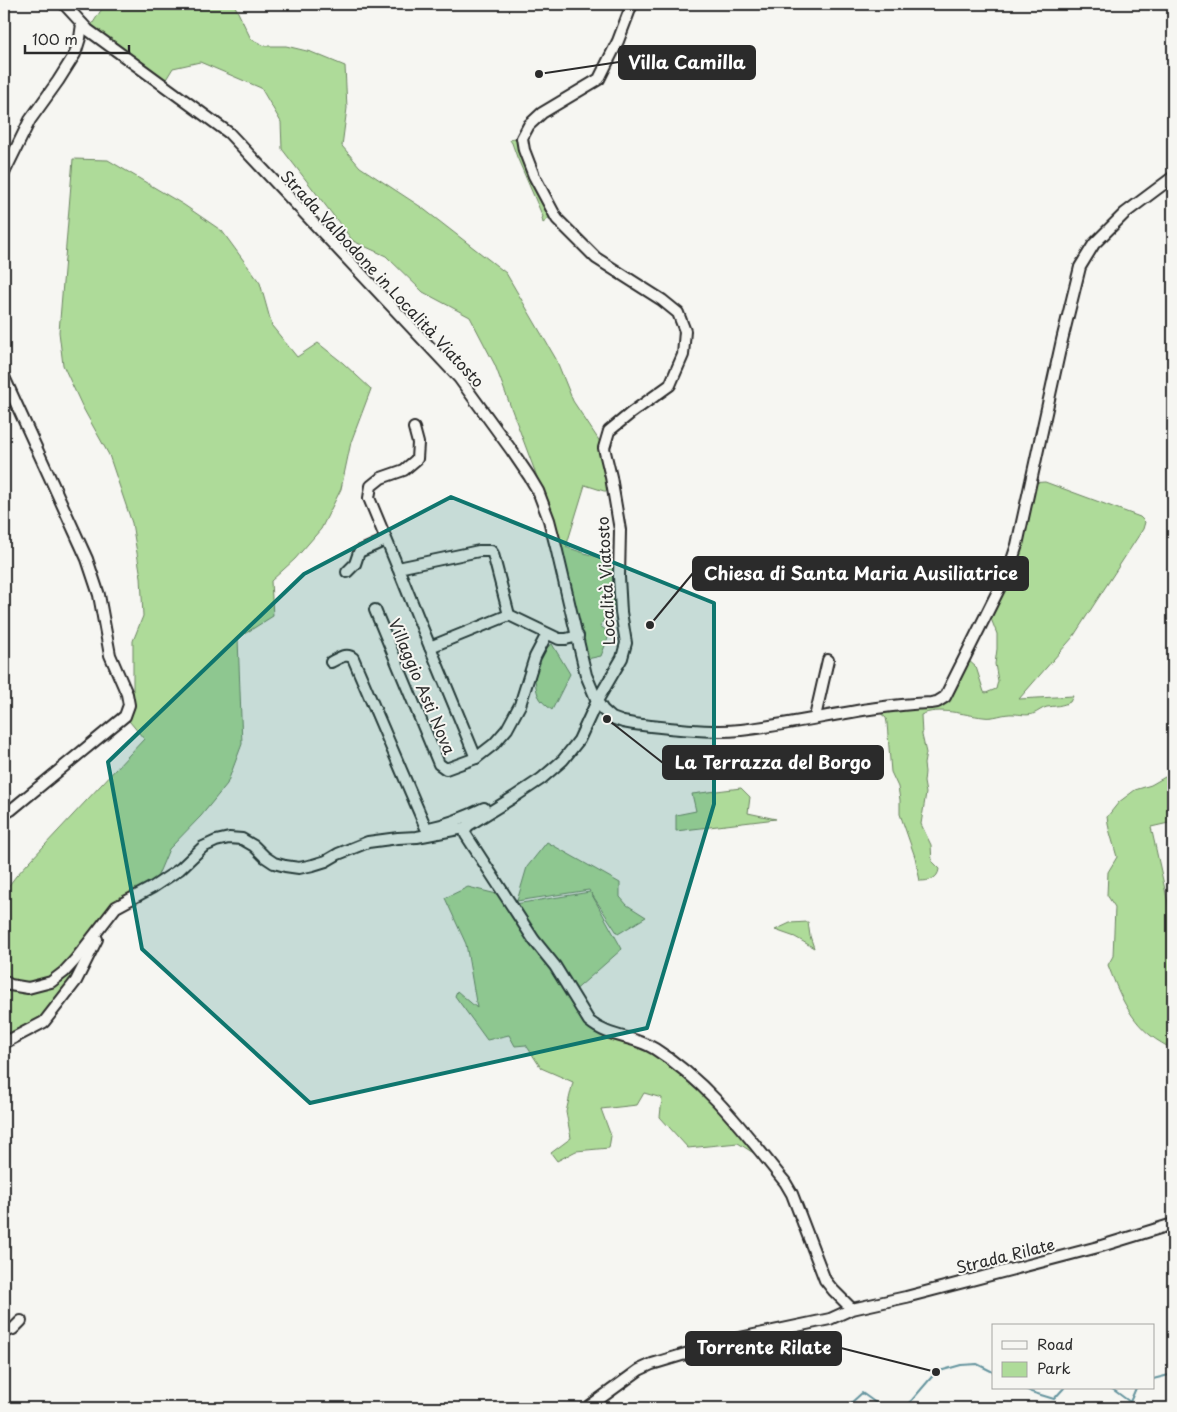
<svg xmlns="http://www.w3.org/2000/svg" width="1177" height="1412" font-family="'Playpen Sans',sans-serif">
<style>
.green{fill:#aedb99;stroke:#6c8362}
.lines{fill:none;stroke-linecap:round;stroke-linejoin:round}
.stream{stroke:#66959f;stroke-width:2}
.minor-casing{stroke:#2b2b2b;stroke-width:14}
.minor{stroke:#f6f6f2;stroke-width:10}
.marked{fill:#0f766e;fill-opacity:0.2;stroke:#0f766e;stroke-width:4;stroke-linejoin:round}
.labels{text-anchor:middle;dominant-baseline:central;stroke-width:4;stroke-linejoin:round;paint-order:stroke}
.street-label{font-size:16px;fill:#2b2b2b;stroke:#f6f6f2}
.leader{fill:none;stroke:#2b2b2b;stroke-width:2}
.callout-dot{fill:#2b2b2b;stroke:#f6f6f2;stroke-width:2}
.callout{fill:#2b2b2b;stroke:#2b2b2b;stroke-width:2}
.callout-label{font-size:18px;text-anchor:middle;font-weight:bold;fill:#fff}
</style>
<rect width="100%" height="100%" fill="#f6f6f2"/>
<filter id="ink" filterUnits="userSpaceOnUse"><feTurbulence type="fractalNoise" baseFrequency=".02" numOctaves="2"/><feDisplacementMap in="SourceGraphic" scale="10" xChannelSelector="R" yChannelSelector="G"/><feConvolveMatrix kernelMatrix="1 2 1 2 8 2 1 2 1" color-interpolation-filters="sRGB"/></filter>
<g filter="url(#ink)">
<g class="green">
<path d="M105,4H234L251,39L265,46H286L311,52L345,66L347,108L342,146L360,167L421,207L506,273L556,359L573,401L604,448L613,491H604L585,485L566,547L619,564L621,612L612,606L600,626L610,633L601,656L587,659L548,506L495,365L470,317L423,292L386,256L353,241L282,149L281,122L261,88L200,62L173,68L165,81L91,26Z"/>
<path d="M513,138L519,140L551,215L547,220L543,223L542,218L543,217L517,157L512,143L510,140Z"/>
<path d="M73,159L108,160L184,205L222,231L260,283L272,326L297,357L318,343L343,363L371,389L351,442L341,489L321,529L295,559L271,581L273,616L238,638L242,744L227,784L201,816L169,849L153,887L116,907L105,922L77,979L44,1022L4,1043V892L16,876L144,739L125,716L133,695V641L143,616L141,577L132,523L109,455L83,408L63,365L59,332Z"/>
<path d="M1045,482L1140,517L1145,522L1143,529L1073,637L1019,699L1073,696L1070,702C1062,706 1055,706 1047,707C1042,708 1038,712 1033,714C1026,716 1020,714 1014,714C1003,713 994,719 983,717C964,715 938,706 921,715L922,735L926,753L924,764L925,772L924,782L926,793L921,824L931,845L932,862L939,869C938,879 929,881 920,881L915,857L900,814V800L898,787L891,772L887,723L886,718L878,711L937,702L953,694L968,660L976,667L984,692L986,693L996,689L998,681L995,664L997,649V634L988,611L1009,569L1030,483Z"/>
<path d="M552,644L570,674L552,710C547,706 541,702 538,695C532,677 535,654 552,644Z"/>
<path d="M1165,777H1173V822L1151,827L1173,925V1050C1166,1045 1157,1041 1150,1035C1128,1017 1118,991 1108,965L1113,956L1115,907L1107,895L1108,872L1117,857L1109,829L1107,817L1119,802L1135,790L1151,785Z"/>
<path d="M741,788L750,797L748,813L776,819L676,831V815L696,811L692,794Z"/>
<path d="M547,842L620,883V897L627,905L646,917L618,934L591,893L622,949L572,993L584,1014L629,1039L695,1080L769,1163L738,1143L688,1148L660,1117L662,1098L644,1093L637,1105L601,1109L611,1136L609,1148L576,1151L557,1161L551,1153L571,1138L566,1112L573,1082L541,1068L526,1045L515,1046L509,1035L487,1040L455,996L457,991L477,1008L466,944L445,898L468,887L505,896L515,904L590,892L589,890L517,901L527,867Z"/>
<path d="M808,922L810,936L814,948L795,937L775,930L790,923Z"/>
</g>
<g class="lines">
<g class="stream">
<path d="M1153,1379L1173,1374"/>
<path d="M1024,1388L1031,1392L1054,1399L1064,1388"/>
<path d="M1111,1388L1130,1402L1136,1388"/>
<path d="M850,1408L851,1403L862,1393L883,1408"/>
<path d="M903,1408L912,1400L936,1372L961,1365L977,1364L993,1372"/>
</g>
<g class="minor-casing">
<g id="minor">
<path d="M64,4L88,30L229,133L459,378L512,451L529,476L538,491L549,520L556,547L586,675L597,701L603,710L612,718L623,722L634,724C667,728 709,733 741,730C805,723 867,705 931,703L937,702L945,697L1009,569L1017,545L1062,340L1080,267L1094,244L1125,213L1173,177"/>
<path d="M4,173L30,120L58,81L75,54L80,38L82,24"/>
<path d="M4,377L87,559L99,595L110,655L127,694L129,705L125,716L11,810L4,814"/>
<path d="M398,568L369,498L371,486L381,478L404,470L417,459L418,443L414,428"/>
<path d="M347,572L355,564L359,552L386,540"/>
<path d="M375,610L439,764L446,769L476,758L494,744L507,729L520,705L535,657L547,634"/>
<path d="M509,615L430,647L398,568L479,551H491L493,554L509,615L559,639H566L578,636"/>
<path d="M430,647L476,758"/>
<path d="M331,662C338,659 346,652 353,658L426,828H429C449,824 466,817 484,808"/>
<path d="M815,717L828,660"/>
<path d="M469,824L465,830L466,835L534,940L555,966L589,1021C610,1039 633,1035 655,1049C708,1082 746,1134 785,1182L792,1194L825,1280L833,1290L852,1309"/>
<path d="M4,981L10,985L28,988L51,982L64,972L75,960L116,907L153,887L180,869L203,847L216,841L229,838L242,839L254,846L265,857L274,863L285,866L299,868L313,865L326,861L338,854L368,842L398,838L417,837L464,828L514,797L541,779L563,760L579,740L597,701L622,658L626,643L621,612L619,577L620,530L611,477L604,448L609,431L631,413L670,385L683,355L685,331L678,313L662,300L596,258L557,219L534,176L524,150L522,138L529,125L542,113L599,79L618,41L632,4"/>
<path d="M4,1043L44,1022L76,981L97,939"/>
<path d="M4,1332L13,1329L21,1321"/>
<path d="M587,1408L639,1370L652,1364L735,1339L830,1319L852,1309L906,1297L1098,1247L1173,1224"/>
</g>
</g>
<use href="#minor" class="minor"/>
</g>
</g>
<path class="marked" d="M451,497L714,603V804L647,1028L310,1103L142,949L108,762L304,574Z"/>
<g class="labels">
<g class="street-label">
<text transform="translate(383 278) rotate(47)">Strada Valbodone in Località Viatosto</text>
<text transform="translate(605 581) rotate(-93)">Località Viatosto</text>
<text transform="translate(423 686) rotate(67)">Villaggio Asti Nova</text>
<text transform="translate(1005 1255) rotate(-14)">Strada Rilate</text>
</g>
</g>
<path class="leader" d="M539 74L619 62M650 625L693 573M607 719L663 763M936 1372L841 1348"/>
<g class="callout-dot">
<circle cx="539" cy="74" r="5"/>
<circle cx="650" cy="625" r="5"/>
<circle cx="607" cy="719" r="5"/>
<circle cx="936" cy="1372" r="5"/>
</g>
<g class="callout">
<rect x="619" y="46" width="136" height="33" rx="5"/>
<rect x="693" y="557" width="335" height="33" rx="5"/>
<rect x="663" y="746" width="220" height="33" rx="5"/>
<rect x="686" y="1332" width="155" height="33" rx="5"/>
</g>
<g class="callout-label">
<text x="687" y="69">Villa Camilla</text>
<text x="861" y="580">Chiesa di Santa Maria Ausiliatrice</text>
<text x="773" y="769">La Terrazza del Borgo</text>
<text x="764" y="1354">Torrente Rilate</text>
</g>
<rect width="1177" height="1412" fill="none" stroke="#f6f6f2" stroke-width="20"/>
<rect x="10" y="10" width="1157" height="1392" fill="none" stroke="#2b2b2b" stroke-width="2" filter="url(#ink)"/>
<rect x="992" y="1324" width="162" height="65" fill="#f6f6f2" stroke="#a5a5a2"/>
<rect x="1002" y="1341" width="25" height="8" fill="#f6f6f2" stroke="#a5a5a2"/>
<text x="1037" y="1350" font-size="15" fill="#2b2b2b">Road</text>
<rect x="1002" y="1362" width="25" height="15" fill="#aedb99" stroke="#a5a5a2"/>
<text x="1037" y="1374" font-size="15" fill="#2b2b2b">Park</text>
<path d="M25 45v8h104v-8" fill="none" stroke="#2b2b2b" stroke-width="2.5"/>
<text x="32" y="45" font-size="15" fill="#2b2b2b" stroke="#f6f6f2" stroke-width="4" paint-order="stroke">100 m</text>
</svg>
